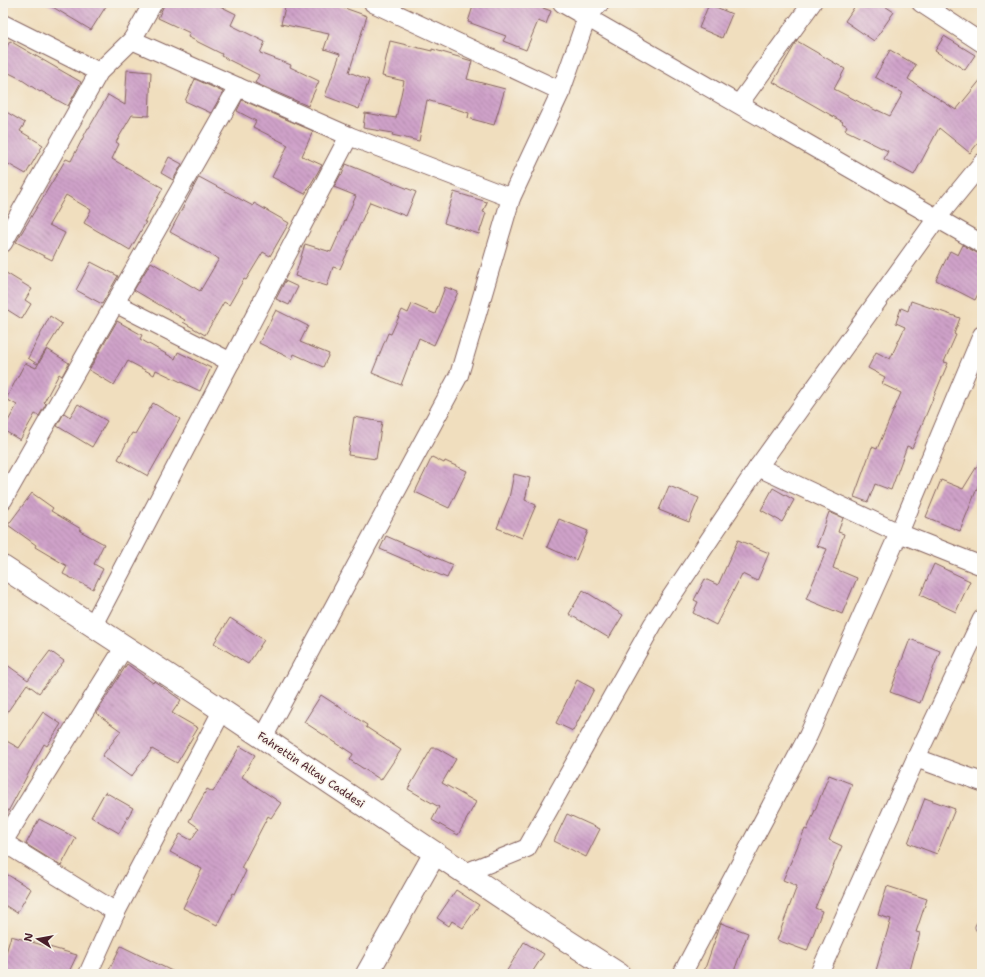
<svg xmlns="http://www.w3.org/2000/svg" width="985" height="977" font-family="'Shantell Sans',sans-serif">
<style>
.building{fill:url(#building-back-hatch)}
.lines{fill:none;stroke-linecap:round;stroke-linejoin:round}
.service-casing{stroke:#84625e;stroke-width:11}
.minor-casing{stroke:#84625e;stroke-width:20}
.tertiary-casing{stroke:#84625e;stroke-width:24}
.service{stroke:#fff;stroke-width:9}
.minor{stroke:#fff;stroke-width:18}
.tertiary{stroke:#fff;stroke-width:22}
.labels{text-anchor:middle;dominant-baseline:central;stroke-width:3;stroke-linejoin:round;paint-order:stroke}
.street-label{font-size:11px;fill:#4a1f2b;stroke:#f7f3e8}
</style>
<defs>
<pattern id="building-back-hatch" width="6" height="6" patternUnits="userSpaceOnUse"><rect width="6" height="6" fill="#cfa2c9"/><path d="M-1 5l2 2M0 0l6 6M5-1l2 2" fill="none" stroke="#aa83a3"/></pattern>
</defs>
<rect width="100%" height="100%" fill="#f7f3e8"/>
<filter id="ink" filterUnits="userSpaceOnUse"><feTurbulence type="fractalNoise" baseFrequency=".025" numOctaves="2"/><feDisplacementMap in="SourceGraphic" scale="8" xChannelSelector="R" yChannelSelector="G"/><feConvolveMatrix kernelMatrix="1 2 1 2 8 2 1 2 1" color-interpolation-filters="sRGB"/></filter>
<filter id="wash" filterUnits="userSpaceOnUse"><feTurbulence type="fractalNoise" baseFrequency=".012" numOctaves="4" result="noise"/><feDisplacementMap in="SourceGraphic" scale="16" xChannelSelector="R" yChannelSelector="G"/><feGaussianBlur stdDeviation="0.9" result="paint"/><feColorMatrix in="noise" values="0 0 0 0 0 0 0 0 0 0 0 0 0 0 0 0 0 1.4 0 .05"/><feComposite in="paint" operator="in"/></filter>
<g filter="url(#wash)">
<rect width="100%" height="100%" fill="#f0debe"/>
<g id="blocks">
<g class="building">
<path d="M46,3H108L91,30Z"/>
<path d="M165,3H214L236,14L231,25L265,42L260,53L291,65L290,67L319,81L308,106L255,83L259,75L221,56L222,54L188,37L190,33L158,18Z"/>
<path d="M286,3H317L339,6L367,16L349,72L369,80L359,109L325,96L340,54L324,49L329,34L281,24Z"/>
<path d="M474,3H530L551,11L546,24L538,21L526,50L503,41L506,36L468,22Z"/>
<path d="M857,3H880L894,12L874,41L845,21Z"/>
<path d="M709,4L732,14L722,38L699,28Z"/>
<path d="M944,36L975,55L965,70L935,51Z"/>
<path d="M10,41L81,82L68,106L41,91L40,92L19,78L3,70V54Z"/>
<path d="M390,41L432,51V49L472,61L467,79L505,89L494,125L468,118L469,113L427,100L419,141L392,135L393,133L363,128L365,113L396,118L404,81L382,76Z"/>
<path d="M797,41L845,69L834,89L877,111V110L890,116L903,93L875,77L890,50L916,65L908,79L956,110L982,78V138L970,153L939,128L914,175L884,159L888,151L845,130L847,126L842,123L843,122L773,82Z"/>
<path d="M127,70L151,72L149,116L132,115L116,142L119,144L112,159L163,188L144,222H146L130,250L84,223L91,210L66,195L49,225L65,233L52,260L16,242L66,159L71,161L88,128H89L108,95L125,105Z"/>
<path d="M195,79L223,92L211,113L185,101Z"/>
<path d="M242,100L313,131L302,156L322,165L305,194L272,177L288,145L253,127L256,121L237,111Z"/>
<path d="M3,110L25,123L20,131L43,145L26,174L3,161Z"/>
<path d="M169,157L182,164L173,180L161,173Z"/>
<path d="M346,164L416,192L406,216L370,202L340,269L333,267L327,286L295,276L305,244L331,252L356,196L334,187L341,174L342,175Z"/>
<path d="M199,177L253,206L254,203L289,223L270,256L263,252L246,280L244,279L229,305L224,302L205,335L183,322L185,320L134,290L151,262L200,291L217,262L219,259L170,232Z"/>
<path d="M454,192L487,202L483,212L486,213L479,234L444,223Z"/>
<path d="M963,245L977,253L982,254V286L975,300L936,280L950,251L958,255Z"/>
<path d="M91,262L118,276L102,304L76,290Z"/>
<path d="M3,271L32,289L25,300L31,304L22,319L3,307Z"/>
<path d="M285,281L298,287L289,305L276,299Z"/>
<path d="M445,287L458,292L434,345L419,338L401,385L372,373L388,333L391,334L402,310L408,313L412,304L435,314Z"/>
<path d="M911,301L960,318L954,334L956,335L944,362L948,363L912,448L907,446L891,490L875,484L868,502L854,497L872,447L877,449L901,393L882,384L885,377L868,368L876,352L890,359L905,327L896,323L901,308L908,311Z"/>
<path d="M276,310L308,326L300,342L329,354L323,367L294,354L292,359L259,343Z"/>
<path d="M50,316L62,324L37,364L28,358Z"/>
<path d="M117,321L142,335L140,339L175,359L178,352L211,368L200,391L156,370L154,375L128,361L114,385L89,370Z"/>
<path d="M47,349L69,363L62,376L59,374L44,402L46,404L39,416L35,414L20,440L3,430L17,405L6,399L25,363L36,368Z"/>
<path d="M153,403L180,419L148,476L118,459L132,433L135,434Z"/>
<path d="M78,404L107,421L92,447L57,426L64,413L70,417Z"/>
<path d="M354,417L382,422L376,459L348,455Z"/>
<path d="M432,457L444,463L445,461L467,471L449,508L415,492Z"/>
<path d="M979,463L982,464V476L960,531L926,517L941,480L963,489Z"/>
<path d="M514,474L530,478L525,500L536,505L522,538L497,528L509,498Z"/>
<path d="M669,486L699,498L689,522L659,510Z"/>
<path d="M773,488L794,500L782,522L761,510Z"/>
<path d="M32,493L53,508L51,511L81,529L80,531L104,544L94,564L103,569L93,589L63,574L67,566L35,547L36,545L8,525Z"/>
<path d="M829,512L843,518L838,532L844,534L833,568L857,578L842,614L806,599L827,549L817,546Z"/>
<path d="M559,519L588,531L576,560L547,547Z"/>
<path d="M386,536L453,565L447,578L380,549Z"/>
<path d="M738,540L769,553L757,581L742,574L716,625L693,613L698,602L694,600L705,579L718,585Z"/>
<path d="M934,564L970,581L956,612L920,595Z"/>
<path d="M583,590L623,615L609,638L569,614Z"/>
<path d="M230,618L264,640L248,664L214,643Z"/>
<path d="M910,639L940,651L920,703L890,692Z"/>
<path d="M50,651L64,661L39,693L27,684L3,718V662L28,680Z"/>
<path d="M127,664L153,683L154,681L181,700L172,713L198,728L177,763L152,749L131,777L102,756L121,731L96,713Z"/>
<path d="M577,680L594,689L573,731L556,723Z"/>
<path d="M321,695L367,725L366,727L401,750L381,780L350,760L353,754L304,722Z"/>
<path d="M43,712L61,724L47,746L44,744L3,821V739L19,748Z"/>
<path d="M240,746L255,755L242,777L281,803L271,818L268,816L241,868L246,871L235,894L233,893L217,925L183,908L202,869L170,852L180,834L191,840L199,828L189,821L207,789L213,792Z"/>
<path d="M432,748H437L456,759L442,783L476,802L458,835L432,820L439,807L408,789Z"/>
<path d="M829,775L852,784L829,840L842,846L815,908L822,911L807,951L777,940L797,886L783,880L805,829L807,830Z"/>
<path d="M105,792L133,808L119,833L91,817Z"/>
<path d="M925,798L955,809L937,854L908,843Z"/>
<path d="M567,814L600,829L586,857L554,841Z"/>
<path d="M39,819L76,838L61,866L26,844Z"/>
<path d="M3,872L31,889L17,913L3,904Z"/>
<path d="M887,886L927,899L916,932L920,933L909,974H875L891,919L878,915Z"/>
<path d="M456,890L479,905L463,928L452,921L449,926L437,918Z"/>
<path d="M721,923L748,933L733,974H703Z"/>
<path d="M11,936L56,949L77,955L68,974H3V963Z"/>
<path d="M524,942L544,954L531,974H505Z"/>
<path d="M121,946L178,974H107Z"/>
</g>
</g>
</g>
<g filter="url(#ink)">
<use href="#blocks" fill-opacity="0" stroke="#84625e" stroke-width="1"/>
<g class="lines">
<g class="service-casing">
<path id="service" d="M980,927L982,924"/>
</g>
<g class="minor-casing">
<g id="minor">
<path d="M373,3L561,91"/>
<path d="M562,3L982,244"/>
<path d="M921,3L982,43"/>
<path d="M3,24L99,72"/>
<path d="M238,87L349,136L511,198"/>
<path d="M739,104L812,3"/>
<path d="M3,243L99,72L132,40L153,3"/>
<path d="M115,303L231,362"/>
<path d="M758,467L899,533L982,566"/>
<path d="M3,500L238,87L132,40"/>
<path d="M93,625L349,136"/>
<path d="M263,738L459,375L511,198L561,91L587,17L600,3"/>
<path d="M916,758L982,782"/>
<path d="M465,873L527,848L653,624L758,467L937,218L982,163"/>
<path d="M116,912L3,842L125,646"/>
<path d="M88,974L116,912L222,711"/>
<path d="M682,974L808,736L899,533L982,335"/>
<path d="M819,974L916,758L982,619"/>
</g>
</g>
<g class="tertiary-casing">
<g id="tertiary">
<path d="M3,567L205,699L535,920L619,974"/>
<path d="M367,974L435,853"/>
</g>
</g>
<use href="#service" class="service"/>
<use href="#minor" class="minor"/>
<use href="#tertiary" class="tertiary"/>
</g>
</g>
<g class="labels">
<g class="street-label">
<text transform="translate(311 770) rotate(34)">Fahrettin Altay Caddesi</text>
</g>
</g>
<rect width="985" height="977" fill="none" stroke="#f7f3e8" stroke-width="16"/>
<g transform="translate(38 939) rotate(281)" stroke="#f7f3e8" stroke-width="3" paint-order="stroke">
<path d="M0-3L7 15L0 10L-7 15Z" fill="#4a1f2b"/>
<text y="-6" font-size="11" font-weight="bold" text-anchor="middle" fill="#4a1f2b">N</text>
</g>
</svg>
